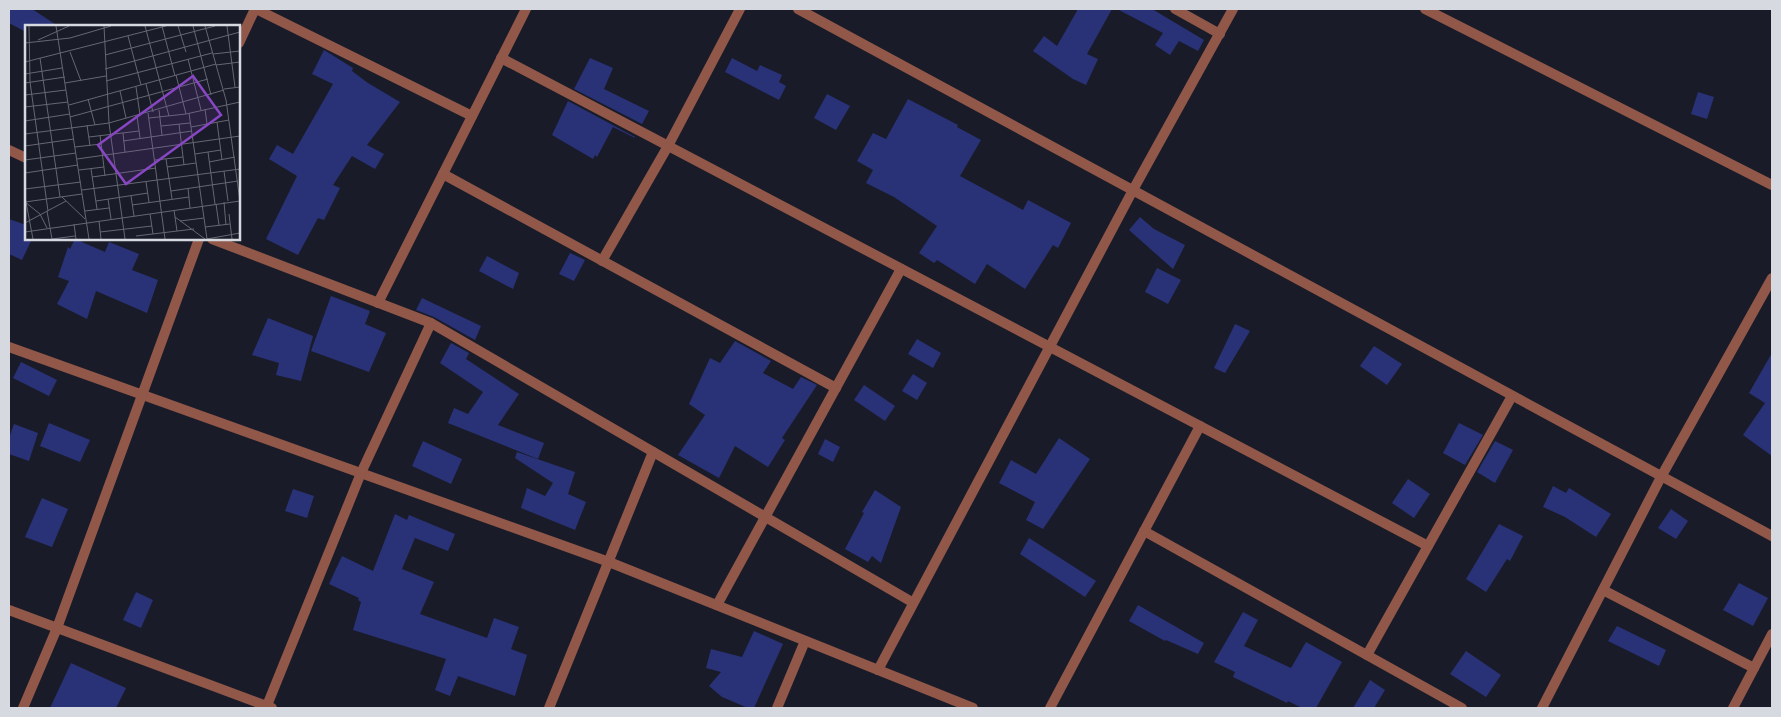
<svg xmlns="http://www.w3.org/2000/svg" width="1781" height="717" font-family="Spectral,serif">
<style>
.building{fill:#293177}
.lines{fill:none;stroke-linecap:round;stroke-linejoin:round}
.minor{stroke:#915749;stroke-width:10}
.inset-road{fill:none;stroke:#656872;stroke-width:1}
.view{fill:#8946c4;fill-opacity:0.15;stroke:#8946c4;stroke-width:2.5}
.inset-edge{fill:none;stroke:#d7d9e1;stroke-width:2.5}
</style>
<rect width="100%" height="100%" fill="#191c28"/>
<g class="building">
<path d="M9,9H32L58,26H26V32L9,23Z"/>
<path d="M1078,9H1112L1087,54L1098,59L1086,85L1073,79L1033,51L1044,36L1057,46Z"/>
<path d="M1117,9H1152L1204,40L1198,51L1179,41L1170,55L1155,45L1163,33Z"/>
<path d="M324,50L353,68L352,71L368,83L400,102L367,145L384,154L375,169L352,156L333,185L340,188L324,220L318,218L298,255L266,239L297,176L269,159L277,145L293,154L333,84L312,74Z"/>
<path d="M590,58L613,68L604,89L649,111L642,124L574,89Z"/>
<path d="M732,58L757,71L760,65L782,75L779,82L786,86L779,100L725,72Z"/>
<path d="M1698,92L1714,97L1707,119L1691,114Z"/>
<path d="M827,94L850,106L836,130L814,118Z"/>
<path d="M908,99L958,125L957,127L981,140L960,176L1023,210L1028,200L1071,223L1058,248L1053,245L1025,289L987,264L975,284L937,260L934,263L919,253L937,226L894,197L866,183L873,170L857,161L873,133L886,139Z"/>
<path d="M568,101L635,137V138L613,127L597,157L595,155L593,159L552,135Z"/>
<path d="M1140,217L1154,229L1185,245L1173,269L1129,230Z"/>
<path d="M9,219L26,225V239H32L22,260L9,254Z"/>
<path d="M75,239L105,252L109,242L139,254L132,270L158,280L147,313L96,291L87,319L57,304L69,281L58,277L68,247L70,249Z"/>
<path d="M570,253L585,260L574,281L559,274Z"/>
<path d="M487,256L519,273L513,289L479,271Z"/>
<path d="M1157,268L1181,280L1168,304L1145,292Z"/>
<path d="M331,296L370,311L365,324L386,333L369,372L311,351Z"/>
<path d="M422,298L481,326L475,340L434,317L416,310Z"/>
<path d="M268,318L313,336L301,381L276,375L279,363L252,355Z"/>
<path d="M1235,324L1250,331L1225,373L1214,368Z"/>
<path d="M917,339L941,353L933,368L908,354Z"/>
<path d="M735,341L771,361L763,373L793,389L801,377L817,385L782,438L785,440L768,467L735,446L719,478L678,455L705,415L689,404L710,358L720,363Z"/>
<path d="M451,343L469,353L466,359L519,394L498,425L544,443L538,459L448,423L454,408L468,414L483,392L440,363Z"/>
<path d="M1374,346L1402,364L1387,385L1360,366Z"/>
<path d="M1772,353V456L1743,435L1765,403L1749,393Z"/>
<path d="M21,362L57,380L49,396L13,378Z"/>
<path d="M913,374L927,383L917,400L902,391Z"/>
<path d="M864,385L895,406L885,421L854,400Z"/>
<path d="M49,423L90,440L80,462L40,446Z"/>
<path d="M1459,423L1483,435L1465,465L1443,453Z"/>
<path d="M14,424L38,433L29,461L9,454V438Z"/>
<path d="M1059,438L1090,459L1043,529L1026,520L1035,502L999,483L1011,460L1036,474Z"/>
<path d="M825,439L840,447L833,462L818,454Z"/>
<path d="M423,441L462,459L451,484L412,466Z"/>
<path d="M1495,441L1513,450L1495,483L1477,472Z"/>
<path d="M517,452L575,472L568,494L586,502L575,530L521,508L527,488L545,496L553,483L515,458Z"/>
<path d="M1408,479L1430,494L1414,518L1392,503Z"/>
<path d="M1553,486L1566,493L1569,488L1611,514L1596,537L1565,517L1543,507Z"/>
<path d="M293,489L314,496L307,518L285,511Z"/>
<path d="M875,490L901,507L881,563L872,556L868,562L845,549L864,513L862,512Z"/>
<path d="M42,498L68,509L52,547L25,537Z"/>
<path d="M1671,509L1688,521L1676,539L1658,528Z"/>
<path d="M395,514L407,520L409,515L455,534L448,551L415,538L402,569L434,582L420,614L487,638L494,618L519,627L511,649L527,655L515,696L458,676L450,696L435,690L446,659L353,630L361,602L358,600L359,598L329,584L342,556L373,571Z"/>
<path d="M1499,524L1523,536L1510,561L1507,559L1486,592L1466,579Z"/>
<path d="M1029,538L1096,581L1085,597L1020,554Z"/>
<path d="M1739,583L1768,598L1753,626L1723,610Z"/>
<path d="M136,592L153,600L141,628L123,620Z"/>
<path d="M1138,605L1204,643L1198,654L1166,640L1165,641L1129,621Z"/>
<path d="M1243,612L1258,620L1244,646L1291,668L1306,642L1342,662L1316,708H1302L1288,701L1287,703L1233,677L1235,672L1214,662Z"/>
<path d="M1617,626L1666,650L1659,666L1608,641Z"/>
<path d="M754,631L783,644L754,708H748L722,697L709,686L721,672L706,668L711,649L742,657Z"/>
<path d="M1466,651L1501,675L1486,697L1450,674Z"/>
<path d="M71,663L126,688L116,708H50Z"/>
<path d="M1370,680L1385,690L1374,708H1353Z"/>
</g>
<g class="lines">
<g class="minor">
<path d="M256,9L472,116"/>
<path d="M798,9L1772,536"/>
<path d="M1175,9L1220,34"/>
<path d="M1425,9L1772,185"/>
<path d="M239,43L255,9"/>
<path d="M501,58L1428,546"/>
<path d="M9,150L26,158"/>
<path d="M443,174L836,388"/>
<path d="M212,239L431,323L912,602"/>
<path d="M602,261L668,146L740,9"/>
<path d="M378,303L526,9"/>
<path d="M9,347L609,562L973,708"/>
<path d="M1144,531L1462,708"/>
<path d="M1603,590L1754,668"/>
<path d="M717,605L901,269"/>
<path d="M9,610L272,708"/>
<path d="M1367,655L1512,396"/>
<path d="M878,670L1133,190L1233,9"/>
<path d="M23,708L57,628L199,239"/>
<path d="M266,708L361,473L431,323"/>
<path d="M549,708L653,452"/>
<path d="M777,708L805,641"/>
<path d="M1050,708L1200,426"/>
<path d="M1542,708L1661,477L1772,278"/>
<path d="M1733,708L1772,634"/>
</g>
</g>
<g transform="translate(25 25)">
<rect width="215" height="215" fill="#191c28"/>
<path class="inset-road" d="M4,1L5,57L23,186M31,1L64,214M79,1L84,98L100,214M120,1L144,91M137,1L150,51M153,1L161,27M168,1L186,70M180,1L201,75L215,176M202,1L210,62M103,11L116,60M13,15L44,1M0,18L45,13L86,1M45,27L56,56M188,29L215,26M80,30L190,1M15,33L35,172M163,34L176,85M0,37L141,1M191,40L215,37M80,44L215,7M0,49L37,43M151,50L161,89M81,56L187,28M0,58L40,52M40,58L81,51M121,59L128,87M111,62L115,90M199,64L215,62M95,66L101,93M0,70L41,65M63,74L70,100M44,80L191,39M0,82L43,77M180,84L182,99M134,85L137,110M123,88L140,214M164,88L182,214M112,91L115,113M45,92L183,54M124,93L161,89L215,77M0,96L45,89M192,97L197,135M154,99L159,140M62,100L65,121M136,101L165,98M166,102L204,95M98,108L100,127M0,109L84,98L199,65M75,110L80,151M64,112L114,106M98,116L167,106M0,121L49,114M50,122L76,119M183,127L190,179M170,129L196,125M52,134L215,111M141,134L147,174M0,135L51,128M130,135L158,132M184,137L210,132M142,142L171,138M66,144L72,184M54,145L79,142M199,146L203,176M0,148L53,140M67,152L131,143M121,157L124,177M163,163L165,183M0,164L56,157M57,165L215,144M146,166L213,156M106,171L109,191M0,172L8,214M37,172L60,194M83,174L86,194M71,176L123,168M0,177L57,169M0,177L15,189L22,203M199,177L201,200M191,179L194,200M107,180L164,172M149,185L152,206M22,186L27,214M60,186L84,183M125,189L128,209M204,189L207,214M150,192L180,214M74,196L76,214M155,196L179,193M0,198L41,176M49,199L51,214M180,202L205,199M0,207L215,176M75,207L127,201M111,211L169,204M27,214L50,211M182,214L215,208"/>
<path class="view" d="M168,51L196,90L101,159L73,120Z"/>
<rect width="215" height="215" class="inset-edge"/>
</g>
<rect width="1781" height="717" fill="none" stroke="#d7d9e1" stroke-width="20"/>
</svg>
